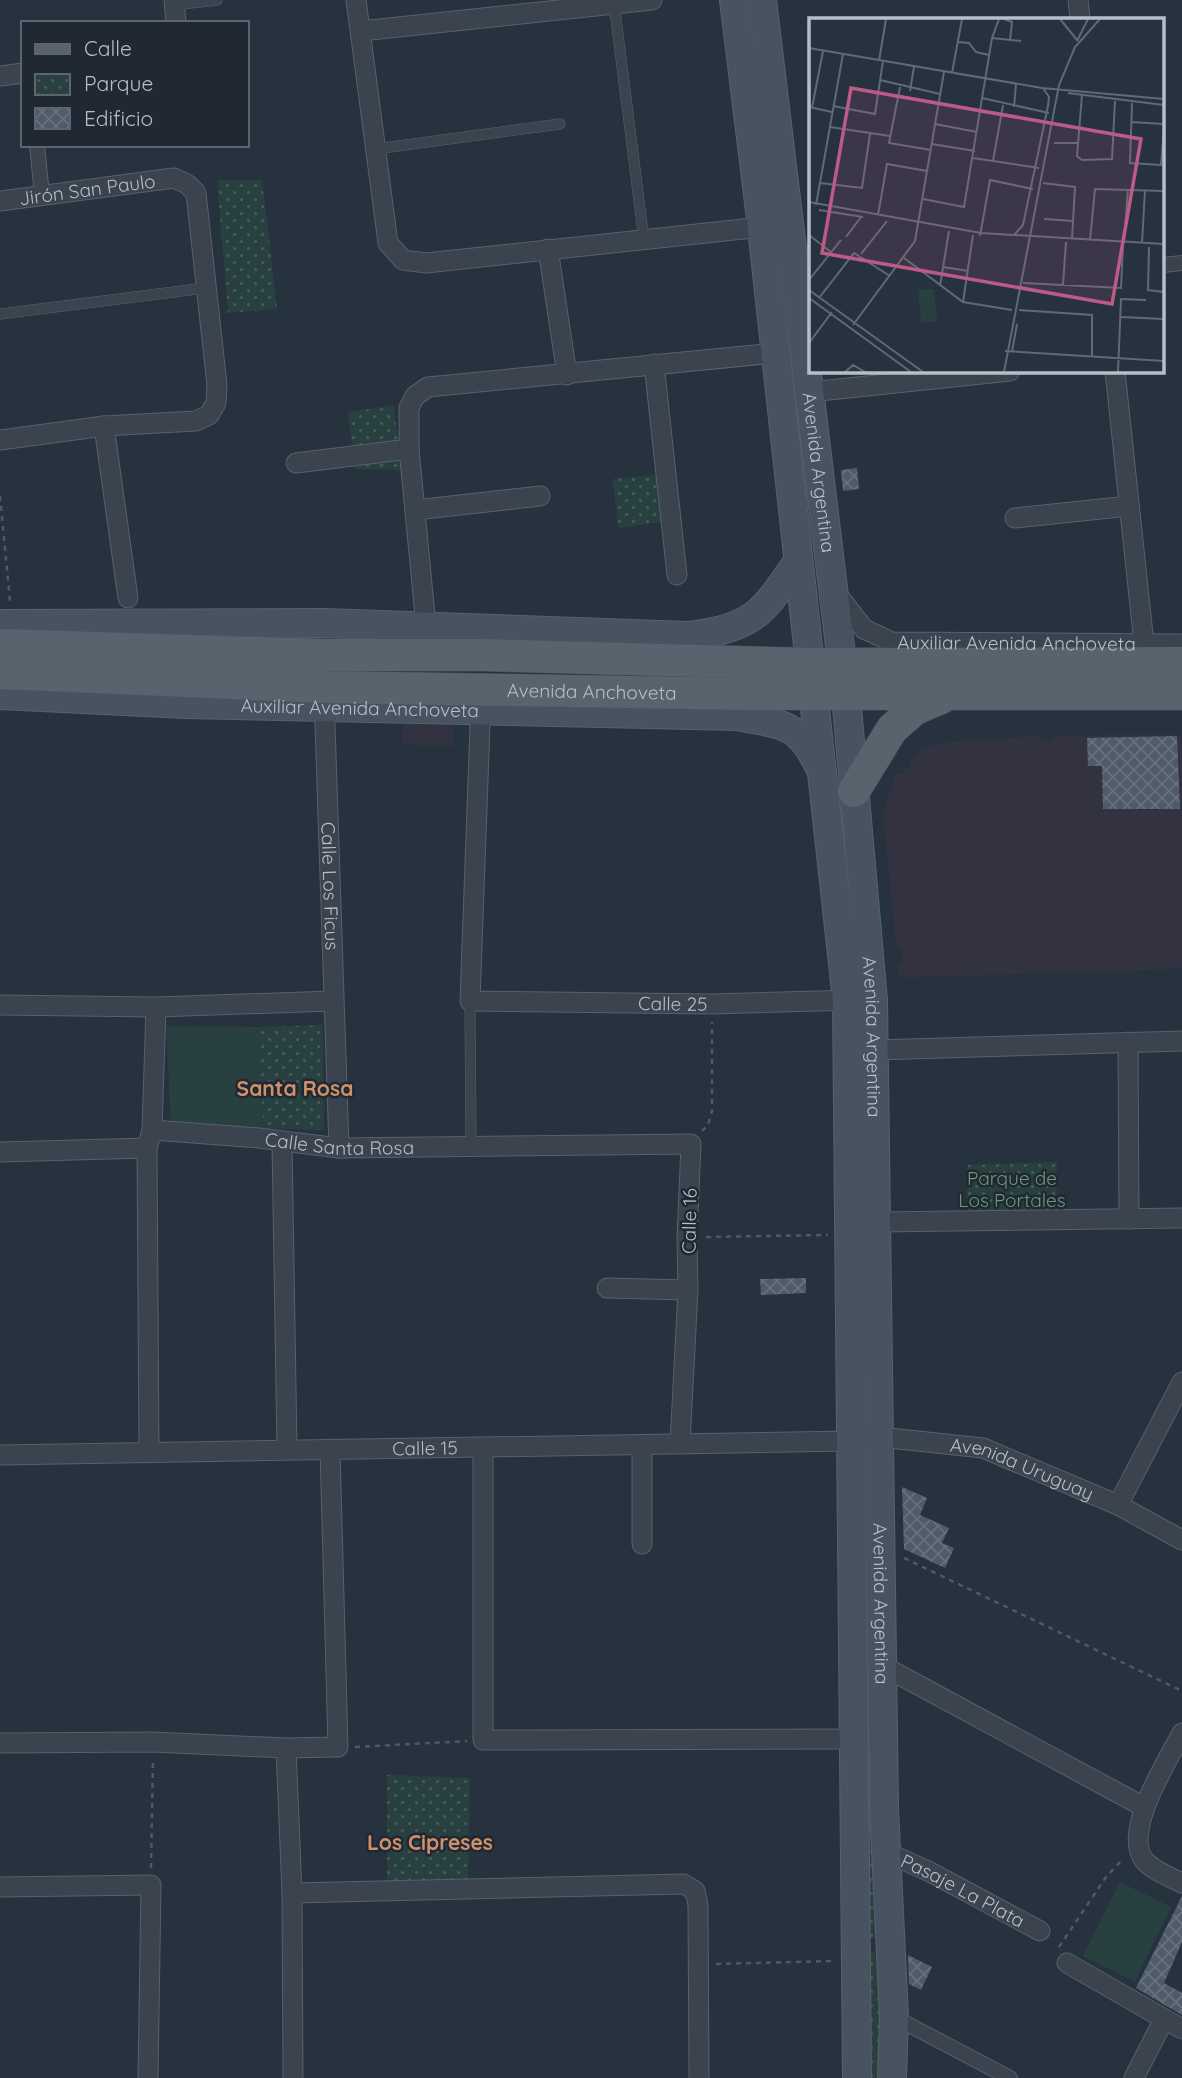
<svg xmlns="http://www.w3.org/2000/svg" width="1182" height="2078" font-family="Quicksand,sans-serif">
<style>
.medical{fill:#333240}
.grass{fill:#294040}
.park{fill:url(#park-dots)}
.building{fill:url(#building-cross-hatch)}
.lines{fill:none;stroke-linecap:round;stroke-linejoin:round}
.service-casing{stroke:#58616c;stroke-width:11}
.pedestrian-casing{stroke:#58616c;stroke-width:16}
.minor-casing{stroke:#58616c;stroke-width:21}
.secondary-casing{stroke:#58616c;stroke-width:30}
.primary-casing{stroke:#464f5a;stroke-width:33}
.path{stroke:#485d5e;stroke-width:2.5;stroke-dasharray:5 5;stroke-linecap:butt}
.service{stroke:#3a434e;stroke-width:10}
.pedestrian{stroke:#3a434e;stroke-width:14}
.minor{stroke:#3a434e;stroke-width:19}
.secondary{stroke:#485361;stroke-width:28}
.primary{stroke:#58636e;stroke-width:32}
.labels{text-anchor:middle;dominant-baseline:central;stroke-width:5;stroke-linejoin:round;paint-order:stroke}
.street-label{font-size:19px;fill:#b6bec9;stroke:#1f2833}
.park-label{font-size:19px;fill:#6e9976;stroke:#1f2833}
.neighbourhood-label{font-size:21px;font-weight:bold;fill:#d0916a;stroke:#1f2833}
.inset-road{fill:none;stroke:#606a76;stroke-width:2}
.view{fill:#bd5a87;fill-opacity:0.15;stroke:#bd5a87;stroke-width:3.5}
.inset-edge{fill:none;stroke:#b6bec9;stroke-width:3.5}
</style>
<defs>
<pattern id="park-dots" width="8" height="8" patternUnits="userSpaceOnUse" patternTransform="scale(1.75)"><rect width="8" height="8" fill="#294040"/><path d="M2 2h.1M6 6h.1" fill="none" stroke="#465a5a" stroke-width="1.8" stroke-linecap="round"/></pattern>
<pattern id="building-cross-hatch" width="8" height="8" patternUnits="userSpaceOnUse" patternTransform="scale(1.75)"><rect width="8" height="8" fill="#4f5b69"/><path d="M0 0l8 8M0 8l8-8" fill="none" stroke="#66717d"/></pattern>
</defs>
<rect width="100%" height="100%" fill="#26323e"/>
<g class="medical">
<path d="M403,723L453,724L454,746L403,745Z"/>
<path d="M1180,734L1182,738V969L899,978L898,967L903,963L902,951L896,947L883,814L895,774H902L911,764L910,758L923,749L938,743L951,742L1037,736L1043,742H1051L1058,735Z"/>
</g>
<g class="grass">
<path d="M166,1026L259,1027L263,1128L171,1126Z"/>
<path d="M1120,1882L1171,1907L1135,1982L1083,1956Z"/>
</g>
<g class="park">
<path d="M217,180H262L277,309L228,313Z"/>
<path d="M394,405L401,470L355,469L348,412Z"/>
<path d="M672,473L678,520L618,528L613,479Z"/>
<path d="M323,1025L324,1130L263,1128L259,1027Z"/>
<path d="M1057,1162L1056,1215L967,1217V1165Z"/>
<path d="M387,1775L470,1778L468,1887L387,1885Z"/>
<path d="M877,1790V1937L870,1938L862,1918L864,1796Z"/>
<path d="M872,1951L884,1957L881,2078H861L863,1954Z"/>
</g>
<g class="building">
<path d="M857,468L859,489L843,491L841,470Z"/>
<path d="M1177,736L1180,809H1103L1102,766H1088L1087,738Z"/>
<path d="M806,1278V1293L761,1295L760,1279Z"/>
<path d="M902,1487L927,1498L920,1515L949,1528L942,1543L954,1548L945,1568L904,1549Z"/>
<path d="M1182,1896V1942L1164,1983L1182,1993V2015L1136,1988Z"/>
<path d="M908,1955L932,1967L921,1990L909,1984Z"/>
</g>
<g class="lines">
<g class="service-casing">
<g id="service">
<path d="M614,3L644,240"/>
<path d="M174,5L217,0"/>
<path d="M376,149L560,124"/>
<path d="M0,314L205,288"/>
<path d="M470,1001L471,1146"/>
</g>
</g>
<g class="pedestrian-casing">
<g id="pedestrian">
<path d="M37,145L42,195"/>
<path d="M1163,265L1182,263"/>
<path d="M894,2017L1010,2078"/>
</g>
</g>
<g class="minor-casing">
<g id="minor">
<path d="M174,0L176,23"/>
<path d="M356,0L388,243L403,260L426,263L762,227"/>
<path d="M1078,0L1080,19"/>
<path d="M361,31L652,0"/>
<path d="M0,76L23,73"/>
<path id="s1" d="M0,201L174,178L187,184L196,193L217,385L216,403L209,415L196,421L104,426L0,440"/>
<path d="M548,249L567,375"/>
<path d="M654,364L677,575"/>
<path d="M1115,371L1144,644"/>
<path d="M810,392L1010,371"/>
<path d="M104,426L128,598"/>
<path d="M296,463L409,449"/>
<path d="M415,510L540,496"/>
<path d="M1015,518L1129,506"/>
<path id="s2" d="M836,593L864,629L892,642L1182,644"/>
<path d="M426,626L409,449V408L415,396L428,387L775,353"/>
<path id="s3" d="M324,694L339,1148"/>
<path id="s4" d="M481,698L470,1001L711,1004L858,1000"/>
<path d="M0,1005L156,1007L333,1001"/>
<path d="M1128,1042L1129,1219"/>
<path d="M874,1050L1182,1041"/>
<path d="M152,1130L156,1007"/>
<path d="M282,1142L287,1449"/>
<path d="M147,1148L149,1452"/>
<path id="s5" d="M0,1152L147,1148L152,1130L259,1138L339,1148L691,1144L687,1238L688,1290L680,1444"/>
<path d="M876,1222L1182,1218"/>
<path d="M607,1288L688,1290"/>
<path d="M642,1446V1544"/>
<path d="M483,1447V1740L853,1739"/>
<path id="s6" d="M0,1455L850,1441L880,1437L983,1448L1118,1505L1182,1540"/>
<path d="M1118,1505L1182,1382"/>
<path d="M883,1666L1144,1807"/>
<path d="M1182,1733C1168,1760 1122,1831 1144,1860C1153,1871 1170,1877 1182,1883"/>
<path d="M0,1743L153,1742L286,1748L338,1747L330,1449"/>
<path d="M286,1748L292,1893L293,2078"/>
<path id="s7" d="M886,1852L930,1872L1040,1931"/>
<path d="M0,1887L151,1885L148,2078"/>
<path d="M292,1893L684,1884L695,1891L698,1905L699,2078"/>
<path d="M1067,1963L1182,2029"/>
<path d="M1134,2078L1164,2019"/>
</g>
</g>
<g class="secondary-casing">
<g id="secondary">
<path d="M734,0L761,219L847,1000L857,2078"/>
<path id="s8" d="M762,0L846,696L873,1000L884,1808L894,2017L892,2078"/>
<path d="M0,624L324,623L689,636C755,627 762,614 798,561"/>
<path id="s9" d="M0,695L185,704L738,716C782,725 798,722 819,766"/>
</g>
</g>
<g class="primary-casing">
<g id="primary">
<path d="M0,645L323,655H481L811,664L1182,663"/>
<path id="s10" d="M0,673L324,687L749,694H1182"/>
<path d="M854,791L892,729L915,709L941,698"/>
</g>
</g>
<g class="path">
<path d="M0,496L10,601"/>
<path d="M702,1131L708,1125L712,1111V1022"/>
<path d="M706,1237L828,1235"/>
<path d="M904,1558L1182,1691"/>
<path d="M355,1747L467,1741"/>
<path d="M151,1868L153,1759"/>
<path d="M1059,1947L1106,1877L1123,1859"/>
<path d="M716,1964L835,1961"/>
</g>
<use href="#service" class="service"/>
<use href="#pedestrian" class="pedestrian"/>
<use href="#minor" class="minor"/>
<use href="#secondary" class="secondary"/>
<use href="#primary" class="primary"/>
</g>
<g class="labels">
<g class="street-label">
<text stroke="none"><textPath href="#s1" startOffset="88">Jirón San Paulo</textPath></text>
<text stroke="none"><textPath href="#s8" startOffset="476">Avenida Argentina</textPath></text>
<text stroke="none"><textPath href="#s2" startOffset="201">Auxiliar Avenida Anchoveta</textPath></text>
<text stroke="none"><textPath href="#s10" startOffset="592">Avenida Anchoveta</textPath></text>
<text stroke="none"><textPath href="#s9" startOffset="360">Auxiliar Avenida Anchoveta</textPath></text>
<text stroke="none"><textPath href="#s3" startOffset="192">Calle Los Ficus</textPath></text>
<text stroke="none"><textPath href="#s4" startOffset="506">Calle 25</textPath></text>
<text stroke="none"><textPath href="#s8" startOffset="1043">Avenida Argentina</textPath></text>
<text stroke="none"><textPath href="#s5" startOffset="354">Calle Santa Rosa</textPath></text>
<text transform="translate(689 1221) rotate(-89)">Calle 16</text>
<text stroke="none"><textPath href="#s6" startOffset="425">Calle 15</textPath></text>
<text stroke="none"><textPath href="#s6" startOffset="1027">Avenida Uruguay</textPath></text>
<text stroke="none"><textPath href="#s8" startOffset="1610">Avenida Argentina</textPath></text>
<text stroke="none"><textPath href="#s7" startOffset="86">Pasaje La Plata</textPath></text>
</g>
<g class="park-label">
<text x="1012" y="1178">Parque de<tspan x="1012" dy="22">Los Portales</tspan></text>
</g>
<g class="neighbourhood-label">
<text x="295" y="1088">Santa Rosa</text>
<text x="430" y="1842">Los Cipreses</text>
</g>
</g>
<g transform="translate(809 18)">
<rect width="355" height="355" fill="#26323e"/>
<path d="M125,271L128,303L112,305L109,272Z" fill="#294040"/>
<path class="inset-road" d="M195,1L203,4L201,23M251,1L268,22M183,20L212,23M268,23L279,1M148,24L160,25L167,34L180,37M0,30L233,70L355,81M70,43L77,1M143,55L153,1M71,62L131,76M91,69L80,125L122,132M101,73L105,49M259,75L355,87M273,77L268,138L273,142L303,141L306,83M173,80L240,95M323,85L321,145L352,147L355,110M24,88L66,96L74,43M0,89L23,94M205,89L207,66M3,90L14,33M322,104L355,106M126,106L168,114M21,109L81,118M245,125H270M123,126L166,133M164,140L230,150M184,143L194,87M11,165L53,170L61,116M234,165L266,169L263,221M114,181L155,189L183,20L190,1M0,184L172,215L355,226M7,187L34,36M10,192L54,199M69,197L78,146L118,153M235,201L265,203M0,217L22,234M205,217L214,207L239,88L240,79L234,70M171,218L181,162L224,171M37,219L52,199M281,222L286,171L355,173M315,224L319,171M333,225L336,172M340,229L339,272L355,274M52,236L78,203M95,240L154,284L203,292M134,249L159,253M0,262L32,222M214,265L312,270L314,227M254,267L257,224M131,268L140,213M0,272L114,354M0,280L102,354M10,280L45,235L81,258M154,284L164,217M210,292L283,297V339M312,299L355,301M44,307L106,223L135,54M0,325L23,294M196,333L355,343M203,334L208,306M36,354L44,347L56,354M195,354L250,67L266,29L291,1M309,354L312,281L337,282"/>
<path class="view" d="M42,70L332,121L303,286L13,235Z"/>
<rect width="355" height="355" class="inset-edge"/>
</g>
<rect x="21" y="21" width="228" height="126" fill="#1f2833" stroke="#5b646f" stroke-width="2"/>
<rect x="35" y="44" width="35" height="10" fill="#58636e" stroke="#5b646f" stroke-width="2"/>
<text x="84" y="56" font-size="21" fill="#b6bec9">Calle</text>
<rect x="35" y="74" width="35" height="21" fill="url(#park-dots)" stroke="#5b646f" stroke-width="2"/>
<text x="84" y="91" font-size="21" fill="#b6bec9">Parque</text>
<rect x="35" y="108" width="35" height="21" fill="url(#building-cross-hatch)" stroke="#5b646f" stroke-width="2"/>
<text x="84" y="126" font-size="21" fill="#b6bec9">Edificio</text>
</svg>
